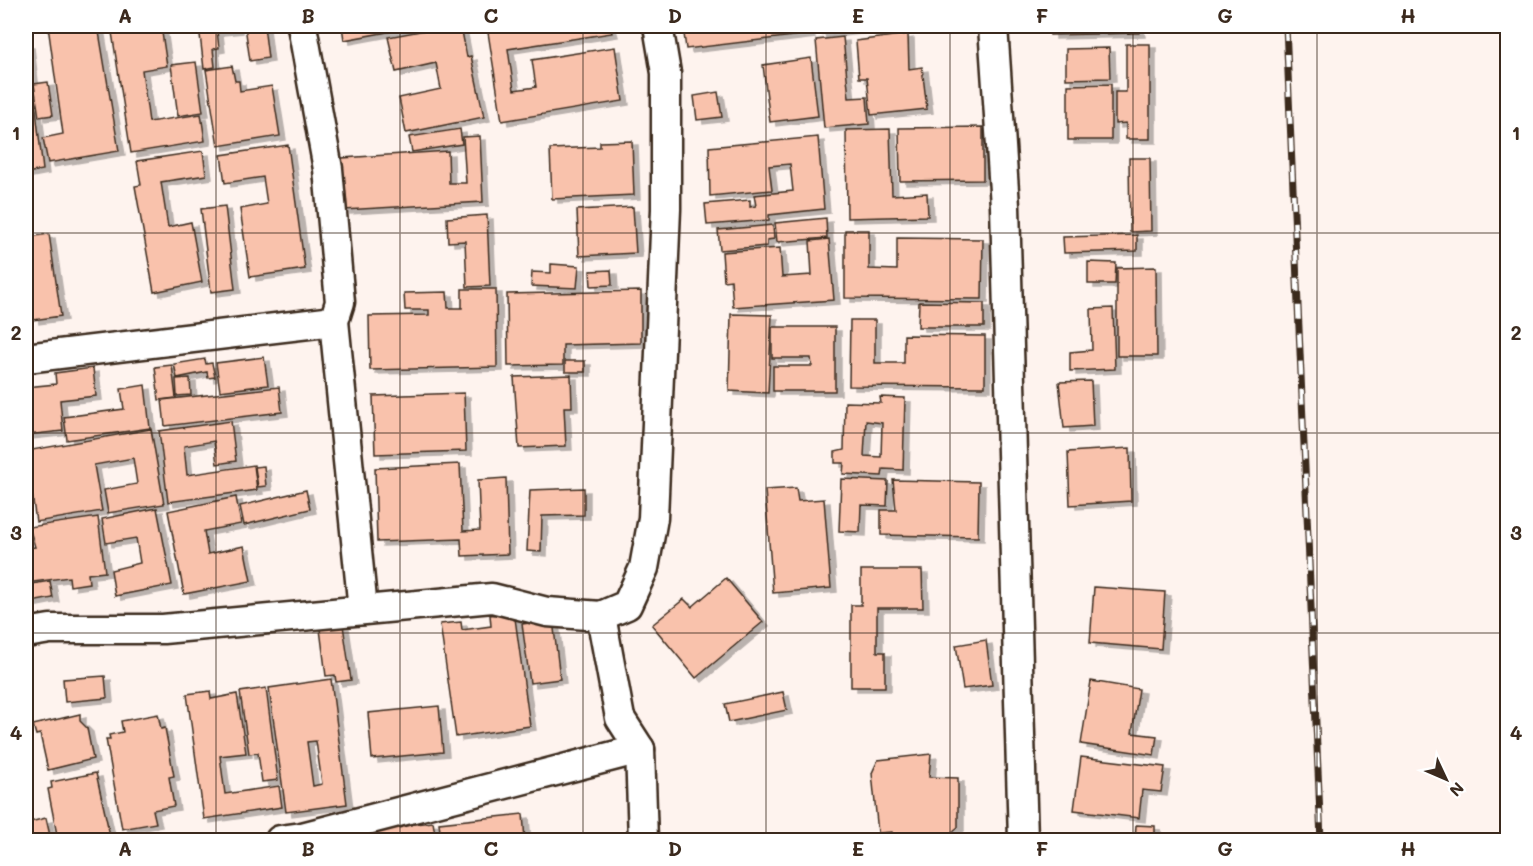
<svg xmlns="http://www.w3.org/2000/svg" width="1533" height="866" font-family="Mali,sans-serif">
<style>
.building{fill:#f9c2ac;stroke:#3b2a1e;stroke-width:1.5;fill-rule:evenodd;filter:url(#shadow)}
.lines{fill:none;stroke-linecap:round;stroke-linejoin:round}
.street-casing{stroke:#3b2a1e;stroke-width:33}
.street{stroke:#fff;stroke-width:28}
.rail-casing{stroke:#3b2a1e;stroke-width:7}
.rail{stroke:#fff;stroke-width:4.5;stroke-dasharray:14;stroke-linecap:butt}
.grid{fill:none;stroke:#3b2a1e;stroke-width:1.5;stroke-opacity:0.55}
.neatline{fill:none;stroke:#3b2a1e;stroke-width:2}
.grid-label{font-size:20px;text-anchor:middle;font-weight:bold;fill:#3b2a1e}
</style>
<defs>
<filter id="shadow"><feDropShadow dx="6" dy="4" stdDeviation="0" flood-color="#0004"/></filter>
</defs>
<rect width="100%" height="100%" fill="#fef3ee"/>
<filter id="ink" filterUnits="userSpaceOnUse"><feTurbulence type="fractalNoise" baseFrequency=".0167" numOctaves="2"/><feDisplacementMap in="SourceGraphic" scale="12" xChannelSelector="R" yChannelSelector="G"/><feConvolveMatrix kernelMatrix="1 2 1 2 8 2 1 2 1" color-interpolation-filters="sRGB"/></filter>
<g filter="url(#ink)">
<g class="building">
<path d="M48,26H98L119,151L48,163L43,138L63,134Z"/>
<path d="M111,26H161L167,66L142,70L149,122L201,114L205,141L131,153Z"/>
<path d="M199,26H237V29L217,31L219,48L213,49L215,67L204,69Z"/>
<path d="M245,26H264L268,58L250,61Z"/>
<path d="M342,26H420L344,40Z"/>
<path d="M447,26H461L467,57L471,56L484,117L406,133L399,98L441,89L436,63L396,72L388,37Z"/>
<path d="M487,26H610L612,33L508,49L514,90L536,87L532,60L615,47L623,101L502,121Z"/>
<path d="M683,26H808L809,34L686,49Z"/>
<path d="M818,26H892L820,34Z"/>
<path d="M1050,26H1138L1139,33L1050,35Z"/>
<path d="M908,34L909,69L922,67L927,109L871,115L867,78H859L856,41Z"/>
<path d="M843,37L849,98L867,97L869,124L824,128L816,40Z"/>
<path d="M26,44H28L43,170L26,173Z"/>
<path d="M1126,44H1150V139H1126V123L1115,124V92H1126Z"/>
<path d="M1109,48L1110,78L1066,79V49Z"/>
<path d="M811,58L818,116L770,122L763,65Z"/>
<path d="M196,62L203,112L178,116L171,65Z"/>
<path d="M232,66L235,81H239L240,91L272,86L280,136L218,146L206,70Z"/>
<path d="M48,82L53,115L39,117L34,84Z"/>
<path d="M1111,84V140H1068V85Z"/>
<path d="M718,92L722,117L697,120L694,96Z"/>
<path d="M983,127V180L900,181L899,128Z"/>
<path d="M460,129L462,144L412,152L409,137Z"/>
<path d="M890,129L892,195L927,193L928,216L847,218L846,130Z"/>
<path d="M480,136L483,202L344,210L342,158L448,151L449,183H466L463,137Z"/>
<path d="M818,137L824,209L769,215V220L707,225L705,204L750,200V207L756,206L754,195L793,191L790,164L769,166L772,190L710,196L709,147Z"/>
<path d="M632,141L634,195L552,199L550,149L600,147V142Z"/>
<path d="M288,145L305,269L250,277L240,209L267,204L263,177L225,183L221,155Z"/>
<path d="M203,151L206,175L161,182L168,227L191,222L202,282L154,292L135,186L141,185L137,161Z"/>
<path d="M1129,158H1150L1151,231L1130,232Z"/>
<path d="M225,206L235,289L211,292L201,209Z"/>
<path d="M633,207L636,253L579,256L577,210Z"/>
<path d="M487,215L490,286L467,287L465,241L448,242L447,218Z"/>
<path d="M826,218L827,238L777,242L775,223Z"/>
<path d="M773,225L774,239L767,240V246L720,250L718,230Z"/>
<path d="M26,229H28L29,237L49,234L61,316L33,320L26,267Z"/>
<path d="M845,230H869V269L897,270V238L983,239L982,299L845,298Z"/>
<path d="M1137,235V251L1064,253L1063,237Z"/>
<path d="M829,239L834,300L733,307L731,280L724,281L722,252L780,248L782,277L812,275L810,241Z"/>
<path d="M1088,262L1116,263L1115,284H1088Z"/>
<path d="M551,264L579,266L577,288L531,286L532,272L551,273Z"/>
<path d="M1156,267L1157,356H1117V268Z"/>
<path d="M611,270L612,285L591,286L590,271Z"/>
<path d="M462,289H496L497,367L370,370L369,316L429,315V310H405L404,293L447,292L448,308H462Z"/>
<path d="M641,291V343L563,345V365L508,366L507,294Z"/>
<path d="M919,302L984,303V327H918Z"/>
<path d="M1113,308L1115,369L1070,371V352L1092,350L1091,309Z"/>
<path d="M731,314L772,315L768,393L729,391Z"/>
<path d="M850,320H875V363H904V335L985,336V387L849,386Z"/>
<path d="M772,327H835V391H773V366H812L811,358H772Z"/>
<path d="M264,357L268,385L220,391L216,363Z"/>
<path d="M205,359L206,364L212,363L215,377L208,378L207,372L177,378L174,364Z"/>
<rect x="565" y="361" width="20" height="11"/>
<path d="M172,365L176,398L159,400L155,367Z"/>
<path d="M93,368L96,396L60,400L63,431L26,435V387L56,384L55,373Z"/>
<path d="M571,375L572,407H564L566,446L519,448L514,377Z"/>
<path d="M190,378L191,395L177,396L176,379Z"/>
<path d="M1091,381L1093,426L1064,428L1059,382Z"/>
<path d="M145,385L150,428L67,440L64,417L124,409L121,389Z"/>
<path d="M279,387L282,412L165,426L162,400Z"/>
<path d="M464,393L466,451L375,454L373,396Z"/>
<path d="M880,397L905,398L903,470L883,469L882,476L843,474L844,463H835V452L844,450L845,402L881,403ZM866,421L882,423L881,457L864,456Z"/>
<path d="M231,421L236,461L217,464L214,441L184,446L187,475L254,465L257,490L168,502L159,431Z"/>
<path d="M151,429L164,504L108,513L104,490L137,484L133,458L94,465L102,511L36,522L26,451Z"/>
<path d="M1130,448L1131,501L1070,505L1068,452Z"/>
<path d="M460,464L463,531L480,530L478,480L506,478L508,554L462,556L461,539L377,542L375,468Z"/>
<path d="M264,466L266,486L258,487L255,467Z"/>
<path d="M841,479L888,481L887,506L861,505L860,532L839,531Z"/>
<path d="M893,480L979,482L978,537L881,535V510H896Z"/>
<path d="M584,488V515L542,516L541,552L527,551L530,490Z"/>
<path d="M796,488L798,501L824,499L831,588L773,593L765,490Z"/>
<path d="M306,490L310,509L244,525L240,506Z"/>
<path d="M236,497L241,524L204,531L208,554L244,546L251,581L184,594L168,511Z"/>
<path d="M157,508L172,585L115,596L111,570L140,563L136,538L106,543L102,519Z"/>
<path d="M98,517L105,572L88,574L89,583L70,586L69,577L26,583V548L35,547L29,527Z"/>
<path d="M861,570H922L923,608H877V652H885V687H851V605H861Z"/>
<path d="M726,578L763,622L696,678L652,625L684,599L692,607Z"/>
<path d="M50,581L53,598L26,603V585Z"/>
<path d="M1094,587L1165,592L1161,649L1090,643Z"/>
<path d="M514,611L530,726L456,737L440,624L461,622L462,630L491,626L490,615Z"/>
<path d="M553,620L560,679L530,683L522,624Z"/>
<path d="M343,625L351,680L336,682L335,675L326,676L320,629Z"/>
<path d="M986,640L992,685L963,689L956,645Z"/>
<path d="M105,676L107,698L65,702L63,679Z"/>
<path d="M331,679L347,804L286,812L269,688ZM316,741L322,784L313,786L307,742Z"/>
<path d="M1091,681L1139,689L1132,733L1157,736L1154,755L1081,744Z"/>
<path d="M266,688L278,780L262,782L258,753L249,754L240,692Z"/>
<path d="M210,691L211,699L237,694L246,753L220,756L225,794L279,786L282,807L204,819L187,694Z"/>
<path d="M783,692L787,710L729,722L725,704Z"/>
<path d="M439,706L443,752L372,759L368,713Z"/>
<path d="M80,714V721L87,728L93,759L48,770L40,734L36,735L33,725Z"/>
<path d="M158,714L161,729L165,728L174,776L169,777L174,806L153,810L156,823L122,829L106,739H110L109,735L123,732L121,721Z"/>
<path d="M931,754L929,777L958,778V827L952,832V840H893L892,832L878,833L872,773L878,760Z"/>
<path d="M1081,757L1165,767L1161,792L1142,790L1139,818L1074,810Z"/>
<path d="M96,773L111,840H58L48,789L52,788L51,782Z"/>
<path d="M523,814L525,840H441L439,823Z"/>
<path d="M46,818L51,840H26V823Z"/>
<path d="M433,822L436,840H345V832Z"/>
<path d="M1136,825L1155,826V840H1135Z"/>
</g>
<g class="lines">
<g class="street-casing">
<g id="street">
<path d="M302,26L328,169L340,302L334,321L363,610"/>
<path d="M993,26L1005,206L1023,840"/>
<path d="M26,358L334,321"/>
<path d="M601,616L627,605L644,568L653,518L666,209V73L658,26"/>
<path d="M26,633L50,629H163L492,598L547,612L601,616L620,718L640,749L643,840"/>
<path d="M280,840L302,837L640,749"/>
</g>
</g>
<use href="#street" class="street"/>
<g class="rail-casing">
<path id="rail" d="M1286,26L1321,840"/>
</g>
<use href="#rail" class="rail"/>
</g>
</g>
<path class="grid" d="M216,26V840M400,26V840M583,26V840M766,26V840M950,26V840M1133,26V840M1317,26V840M26,233H1508M26,433H1508M26,633H1508"/>
<rect width="1533" height="866" fill="none" stroke="#fff" stroke-width="66"/>
<g transform="translate(1446 779) rotate(134)" stroke="#ffffff" stroke-width="4.5" paint-order="stroke">
<path d="M0-4.5L10 22L0 15L-10 22Z" fill="#3b2a1e"/>
<text y="-9" font-size="16" font-weight="bold" text-anchor="middle" fill="#3b2a1e">N</text>
</g>
<rect x="33" y="33" width="1467" height="800" class="neatline"/>
<g class="grid-label">
<text x="125" y="23">A</text>
<text x="308" y="23">B</text>
<text x="491" y="23">C</text>
<text x="675" y="23">D</text>
<text x="858" y="23">E</text>
<text x="1042" y="23">F</text>
<text x="1225" y="23">G</text>
<text x="1408" y="23">H</text>
<text x="16" y="140">1</text>
<text x="1516" y="140">1</text>
<text x="16" y="340">2</text>
<text x="1516" y="340">2</text>
<text x="16" y="540">3</text>
<text x="1516" y="540">3</text>
<text x="16" y="740">4</text>
<text x="1516" y="740">4</text>
<text x="125" y="856">A</text>
<text x="308" y="856">B</text>
<text x="491" y="856">C</text>
<text x="675" y="856">D</text>
<text x="858" y="856">E</text>
<text x="1042" y="856">F</text>
<text x="1225" y="856">G</text>
<text x="1408" y="856">H</text>
</g>
</svg>
